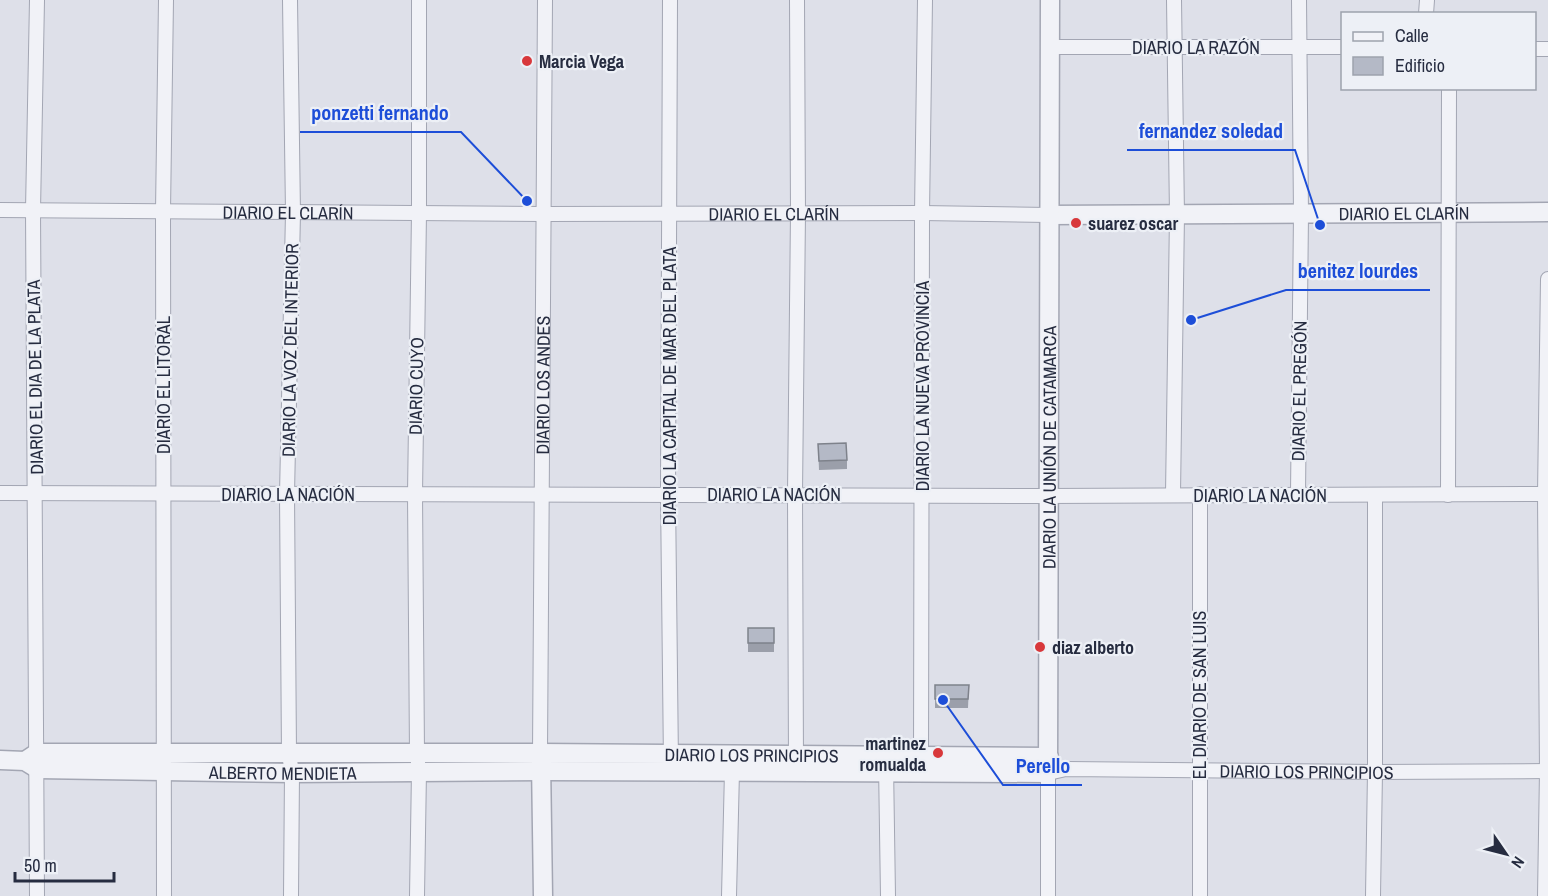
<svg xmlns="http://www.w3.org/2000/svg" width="1548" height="896" font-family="'Archivo Narrow',sans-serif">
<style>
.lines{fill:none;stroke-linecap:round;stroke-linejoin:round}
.minor-casing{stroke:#a3a6b3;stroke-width:16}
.tertiary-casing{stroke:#a3a6b3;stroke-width:21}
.minor{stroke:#f1f2f7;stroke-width:14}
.tertiary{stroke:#f1f2f7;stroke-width:18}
.wall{fill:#9b9faa}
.building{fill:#b4b9c6;stroke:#7e828b;stroke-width:1.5}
.poi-dot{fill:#d8383b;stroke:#edf0f6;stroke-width:2}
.labels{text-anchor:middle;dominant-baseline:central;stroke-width:4.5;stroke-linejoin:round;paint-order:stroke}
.street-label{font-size:18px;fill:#262c40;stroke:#edf0f6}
.poi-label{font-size:18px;font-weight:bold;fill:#262c40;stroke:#edf0f6;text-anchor:start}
.leader{fill:none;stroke:#1d4ed8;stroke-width:2}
.callout-dot{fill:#1d4ed8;stroke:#edf0f6;stroke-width:2}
.callout-label{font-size:20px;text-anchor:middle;font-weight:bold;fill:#1d4ed8;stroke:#edf0f6;stroke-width:4.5;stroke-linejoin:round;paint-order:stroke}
</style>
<rect width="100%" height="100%" fill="#dee0e9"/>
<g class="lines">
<g class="minor-casing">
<g id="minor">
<path d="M37,0L33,210L37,896"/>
<path d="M290,0L293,213L287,494L289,754L292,773L291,896"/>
<path d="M670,0L668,495L671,763"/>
<path d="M1426,14L1427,0"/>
<path d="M1049,47H1342"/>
<path d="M1534,49H1548"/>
<path id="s1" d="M0,210L543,214L922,213L1048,215"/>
<path d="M0,493L1048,496L1548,494"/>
<path d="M1173,494L1177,215L1174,0"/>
<path d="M1298,494L1301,214L1299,0"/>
<path d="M1448,495L1449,88"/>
<path id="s2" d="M540,753L545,0"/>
<path d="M796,763L795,494L798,213L797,0"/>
<path d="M886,764L888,896"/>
<path d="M921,764L922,213L925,0"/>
<path d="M164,896L163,211L166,0"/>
<path d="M417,896L419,771L417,754L415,494L419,213V0"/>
<path d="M729,896L732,771"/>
<path id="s3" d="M1048,896V773L1066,769L1375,772L1548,771"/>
<path d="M1200,896V494"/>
<path d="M1373,896L1375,772V496"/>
<path d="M1545,896L1547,771L1545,494L1548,279"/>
</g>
</g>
<g class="tertiary-casing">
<g id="tertiary">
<path id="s4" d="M1048,215L1548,212"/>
<path id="s5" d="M0,760L25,761L38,769L292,773L543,771L1048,773L1050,0"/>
<path id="s6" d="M25,761L37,753H540L1049,757"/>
<path d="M541,761L543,896"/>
</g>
</g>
<use href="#minor" class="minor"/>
<use href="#tertiary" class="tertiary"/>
</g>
<g class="wall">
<path d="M818,444L847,460V469L819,470Z"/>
<rect x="748" y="628" width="26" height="24"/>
<path d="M935,685H969L968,708H935Z"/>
</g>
<g class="building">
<path d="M846,443L847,460L819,461L818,444Z"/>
<rect x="748" y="628" width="26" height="15"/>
<path d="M935,685H969L968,699H935Z"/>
</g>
<g class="poi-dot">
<circle cx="527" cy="61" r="6"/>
<circle cx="1076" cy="223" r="6"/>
<circle cx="1040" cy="647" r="6"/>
<circle cx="938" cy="753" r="6"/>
</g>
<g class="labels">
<g class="street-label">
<text x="1196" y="47">DIARIO LA RAZÓN</text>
<text stroke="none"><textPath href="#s1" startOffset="288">DIARIO EL CLARÍN</textPath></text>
<text stroke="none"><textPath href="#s1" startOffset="774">DIARIO EL CLARÍN</textPath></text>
<text stroke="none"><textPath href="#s4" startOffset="356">DIARIO EL CLARÍN</textPath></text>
<text transform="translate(290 350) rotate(-89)">DIARIO LA VOZ DEL INTERIOR</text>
<text transform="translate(35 377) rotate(-91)">DIARIO EL DIA DE LA PLATA</text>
<text transform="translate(163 385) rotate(-90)">DIARIO EL LITORAL</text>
<text transform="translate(416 386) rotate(-89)">DIARIO CUYO</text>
<text stroke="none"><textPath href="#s2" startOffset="368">DIARIO LOS ANDES</textPath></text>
<text transform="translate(669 386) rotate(-90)">DIARIO LA CAPITAL DE MAR DEL PLATA</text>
<text transform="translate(922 386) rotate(-90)">DIARIO LA NUEVA PROVINCIA</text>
<text transform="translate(1299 391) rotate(-89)">DIARIO EL PREGÓN</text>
<text stroke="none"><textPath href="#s5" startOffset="1376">DIARIO LA UNIÓN DE CATAMARCA</textPath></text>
<text x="288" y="494">DIARIO LA NACIÓN</text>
<text x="774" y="494">DIARIO LA NACIÓN</text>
<text x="1260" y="495">DIARIO LA NACIÓN</text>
<text transform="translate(1199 695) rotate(-90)">EL DIARIO DE SAN LUIS</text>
<text stroke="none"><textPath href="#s6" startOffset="729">DIARIO LOS PRINCIPIOS</textPath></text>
<text stroke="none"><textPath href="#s5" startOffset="285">ALBERTO MENDIETA</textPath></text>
<text stroke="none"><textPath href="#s3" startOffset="382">DIARIO LOS PRINCIPIOS</textPath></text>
</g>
<g class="poi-label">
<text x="539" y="61">Marcia Vega</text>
<text x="1088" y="223">suarez oscar</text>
<text x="1052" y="647">diaz alberto</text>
<text x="926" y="743" text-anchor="end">martinez<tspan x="926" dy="21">romualda</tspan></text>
</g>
</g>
<path class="leader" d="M527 201L461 132H300M1320 225L1295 150H1127M1191 320L1286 290H1430M943 700L1003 785H1082"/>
<g class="callout-dot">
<circle cx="527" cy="201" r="6"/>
<circle cx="1320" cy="225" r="6"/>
<circle cx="1191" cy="320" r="6"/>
<circle cx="943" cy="700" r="6"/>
</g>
<g class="callout-label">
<text x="380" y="120">ponzetti fernando</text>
<text x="1211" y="138">fernandez soledad</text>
<text x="1358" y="278">benitez lourdes</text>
<text x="1043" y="773">Perello</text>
</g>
<rect x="1341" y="12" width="195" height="78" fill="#edf0f6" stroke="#9da2ad" stroke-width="1.5"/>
<rect x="1353" y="32" width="30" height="9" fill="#f1f2f7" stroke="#9da2ad" stroke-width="1.5"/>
<text x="1395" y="42" font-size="18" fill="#262c40">Calle</text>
<rect x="1353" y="57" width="30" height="18" fill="#b4b9c6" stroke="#9da2ad" stroke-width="1.5"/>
<text x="1395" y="72" font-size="18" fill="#262c40">Edificio</text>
<g transform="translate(1506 854) rotate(125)" stroke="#edf0f6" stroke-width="4.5" paint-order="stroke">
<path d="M0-4.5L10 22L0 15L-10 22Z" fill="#262c40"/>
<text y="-9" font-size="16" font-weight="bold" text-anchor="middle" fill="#262c40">N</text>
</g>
<path d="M15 872v9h99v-9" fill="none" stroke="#262c40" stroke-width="3"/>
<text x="24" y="872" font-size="18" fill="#262c40" stroke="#edf0f6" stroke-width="4.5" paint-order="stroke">50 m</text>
</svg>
